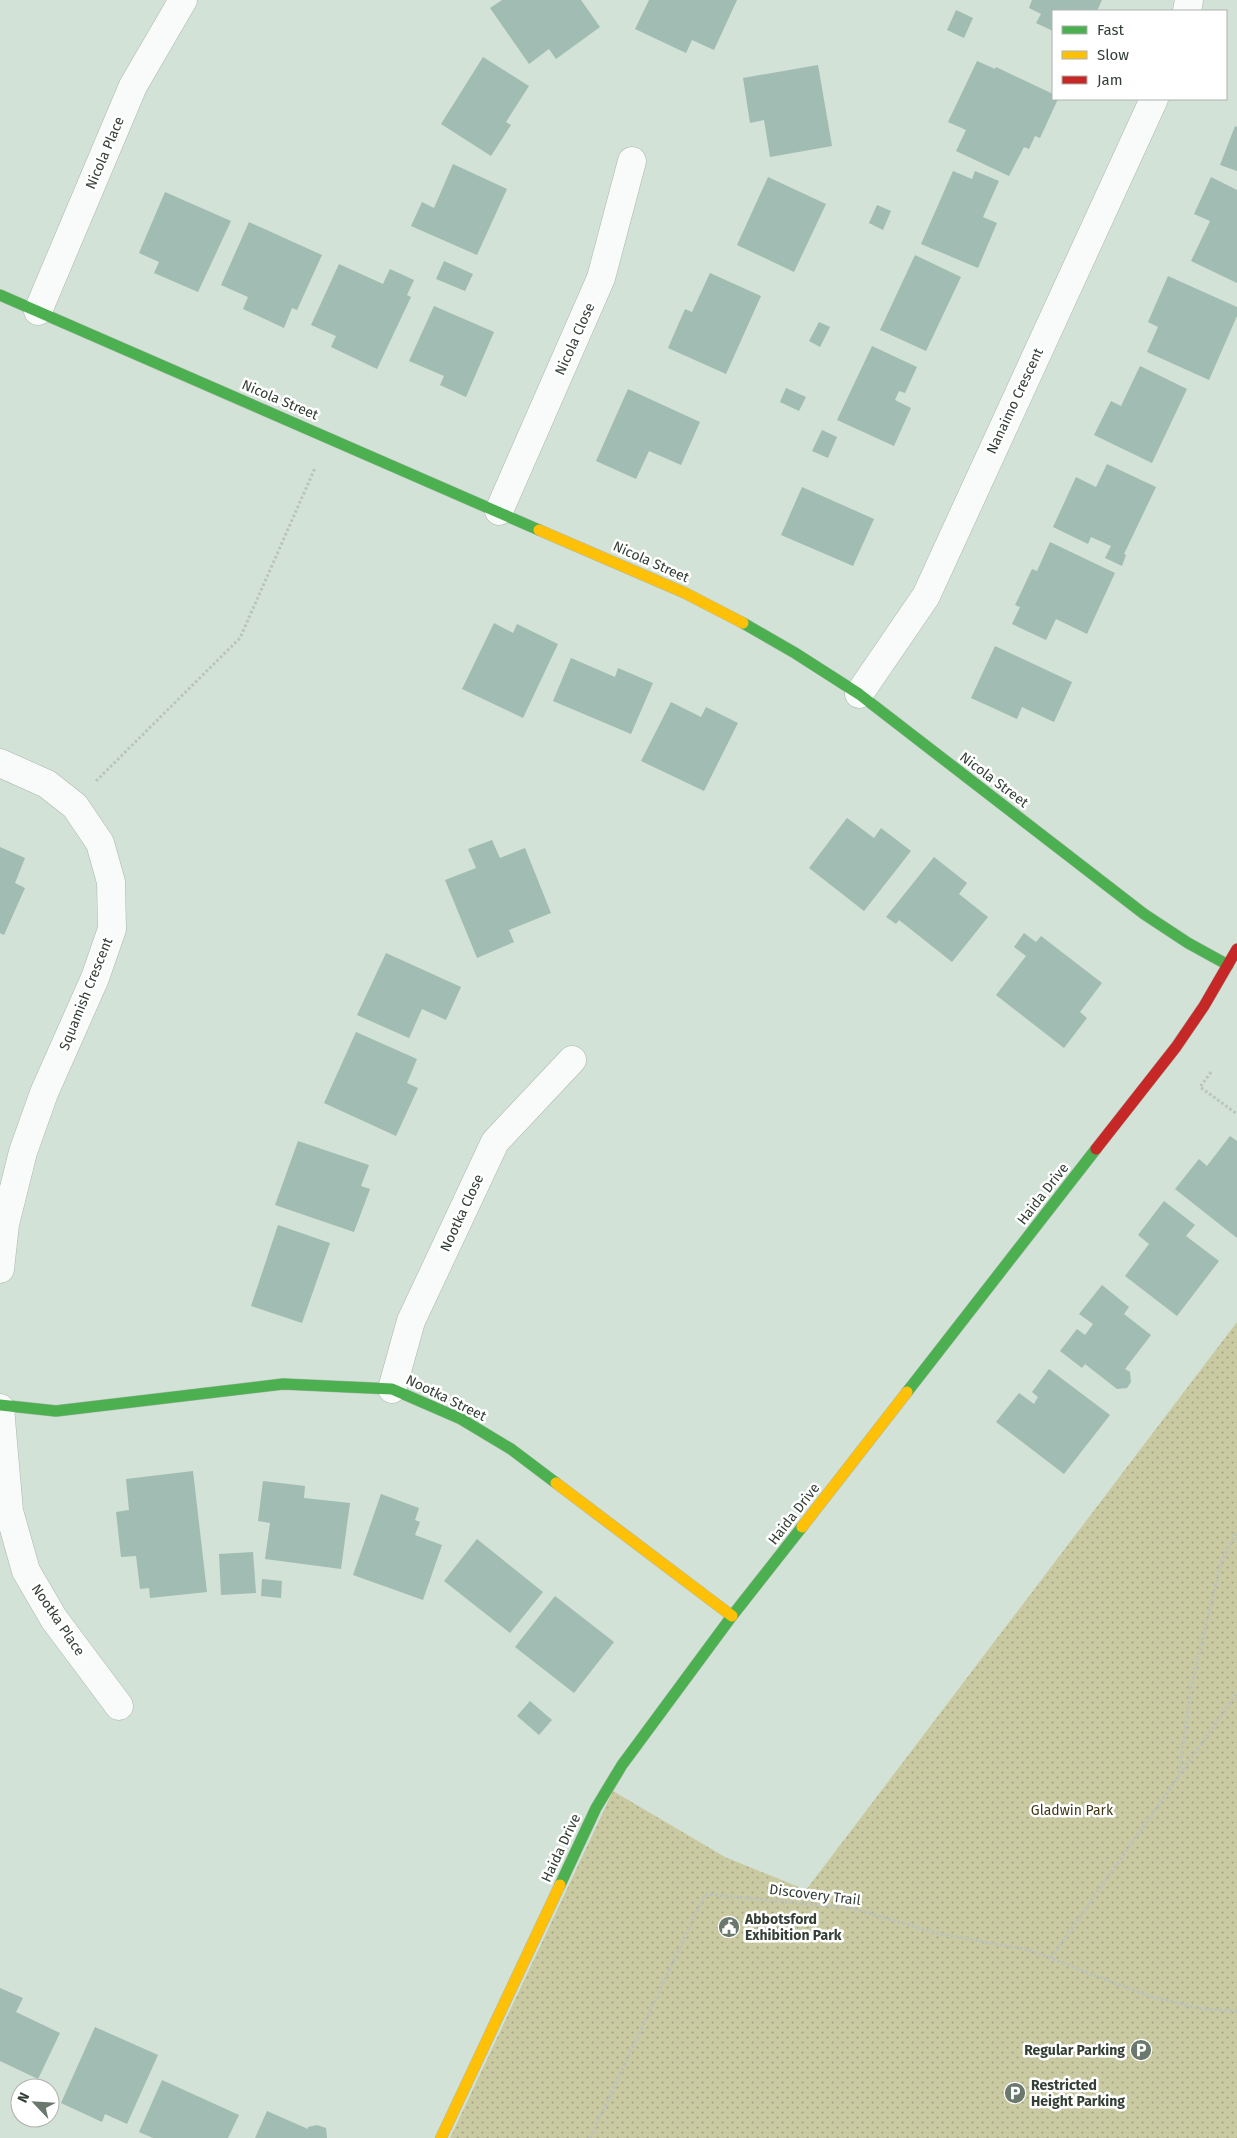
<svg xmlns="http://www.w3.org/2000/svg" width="1237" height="2138" font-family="'Fira Sans',sans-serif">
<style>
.park{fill:url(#park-dots)}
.building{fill:#a1bcb2}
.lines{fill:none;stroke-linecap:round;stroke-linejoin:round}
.street-casing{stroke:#acb8ae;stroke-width:29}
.fast-casing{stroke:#acb8ae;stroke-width:12}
.slow-casing{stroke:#acb8ae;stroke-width:12}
.jam-casing{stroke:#acb8ae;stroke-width:12}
.path{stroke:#bcc2be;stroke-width:3;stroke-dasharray:2.5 2.5;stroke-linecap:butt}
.street{stroke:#f8fbf9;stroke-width:28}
.fast{stroke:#4caf50;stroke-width:11}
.slow{stroke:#ffc107;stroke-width:11}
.jam{stroke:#c62828;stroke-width:11}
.labels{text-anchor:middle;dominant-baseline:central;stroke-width:5;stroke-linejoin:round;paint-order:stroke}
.street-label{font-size:14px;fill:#343f36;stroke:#fff}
.park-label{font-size:14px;fill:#403917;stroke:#fff}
.poi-label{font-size:14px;font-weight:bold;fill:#343f36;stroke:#fff;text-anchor:start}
</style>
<defs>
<pattern id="park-dots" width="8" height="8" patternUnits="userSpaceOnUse" patternTransform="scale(1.25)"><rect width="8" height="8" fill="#cacaa2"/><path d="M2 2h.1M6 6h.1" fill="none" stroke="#a5a585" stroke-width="1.8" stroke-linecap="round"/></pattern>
</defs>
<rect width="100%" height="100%" fill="#d2e2d6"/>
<path class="park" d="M1237,1322V2138H450L613,1791L725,1857L806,1890Z"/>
<g class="building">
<path d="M502,0H581L600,27L556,59L549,49L529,64L490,8Z"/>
<path d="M649,0H737L714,50L692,40L686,53L635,29Z"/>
<path d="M1032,0H1102L1097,11H1053V31L1036,23L1041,14L1029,8Z"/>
<path d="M956,10L973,18L964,38L947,30Z"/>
<path d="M483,57L529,86L506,122L511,125L491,156L441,124Z"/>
<path d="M977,61L995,69L996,67L1053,94V99H1058L1040,138L1035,136L1029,149L1024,147L1009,176L956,151L966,130L948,122Z"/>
<path d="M818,65L832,146L770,157L764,120L750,123L743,78Z"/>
<path d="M1235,126L1237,127V171L1220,165Z"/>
<path d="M453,164L507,189L477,255L411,226L422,202L434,208Z"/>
<path d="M953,171L972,179L975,171L999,181L983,217L997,223L978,268L921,244Z"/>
<path d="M768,177L826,204L794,272L737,245Z"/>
<path d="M1211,177L1237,190V283L1191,261L1210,221L1194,214Z"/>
<path d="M165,192L231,221L198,292L154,273L159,262L139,253Z"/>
<path d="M877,205L891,211L883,230L869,223Z"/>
<path d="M249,222L322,255L297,310L292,308L284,328L243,309L248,297L221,285Z"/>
<path d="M915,255L961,277L926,351L880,330Z"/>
<path d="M444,261L473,274L465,291L436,279Z"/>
<path d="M339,264L383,284L390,269L414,280L407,295L411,297L377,369L331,347L336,336L311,325Z"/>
<path d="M710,273L761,296L726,374L668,348L685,309L692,312Z"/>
<path d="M1168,276L1237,307V316L1209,380L1147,352L1158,327L1148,322Z"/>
<path d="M434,306L494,332L466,397L440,385L444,376L409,361Z"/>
<path d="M819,322L830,327L820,347L809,341Z"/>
<path d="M872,346L917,367L905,393L899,391L895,400L911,408L894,446L837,420Z"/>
<path d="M1140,366L1187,389L1152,463L1094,435L1111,401L1121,406Z"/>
<path d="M786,388L806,397L799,411L780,402Z"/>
<path d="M628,389L700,422L681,465L649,451L636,479L596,461Z"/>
<path d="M822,430L837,437L828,458L812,451Z"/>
<path d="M1107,464L1156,487L1124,554L1126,555L1122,566L1105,558L1111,546L1091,537L1088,544L1053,527L1076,477L1096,487Z"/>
<path d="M802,487L874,519L853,566L781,535Z"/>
<path d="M1050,542L1115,573L1087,634L1056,619L1046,640L1012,624L1020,607L1015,605L1032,569L1037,571Z"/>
<path d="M494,623L513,633L517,624L558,644L523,718L462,689Z"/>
<path d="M995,646L1072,682L1054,722L1022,707L1017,719L971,698Z"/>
<path d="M571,658L615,677L618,668L653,683L631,734L553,701Z"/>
<path d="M671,702L701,717L706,707L738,723L704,791L641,761Z"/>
<path d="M847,818L874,838L881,828L911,851L864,911L809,868Z"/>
<path d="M492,840L500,858L525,848L551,913L509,930L514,942L477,958L445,880L476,868L468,849Z"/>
<path d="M0,847L25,858L15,883L25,888L4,935L0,933Z"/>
<path d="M934,857L967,883L959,894L988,917L952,962L899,920L896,924L886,917Z"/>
<path d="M1024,933L1036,942L1041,936L1102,983L1080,1012L1087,1018L1064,1048L996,995L1026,956L1014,947Z"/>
<path d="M386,953L461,987L446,1020L422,1009L409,1038L357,1015Z"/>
<path d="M356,1032L417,1059L407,1083L418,1088L396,1136L324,1103Z"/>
<path d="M1230,1136L1237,1141V1238L1175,1189L1199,1159L1207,1166Z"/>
<path d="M298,1141L369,1165L361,1186L370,1189L354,1232L275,1205Z"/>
<path d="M1164,1201L1195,1225L1186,1236L1219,1261L1177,1316L1125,1276L1149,1244L1138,1235Z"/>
<path d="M278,1225L330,1243L302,1323L251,1306Z"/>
<path d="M1102,1285L1129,1307L1124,1314L1151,1335L1125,1369L1130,1372L1131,1382L1127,1388L1117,1389L1085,1364L1082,1368L1060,1351L1077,1329L1085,1335L1093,1324L1079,1314Z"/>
<path d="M1049,1369L1110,1415L1064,1474L996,1422L1019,1393L1034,1404L1038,1397L1032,1392Z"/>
<path d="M193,1471L207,1592L150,1598L149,1588L140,1589L136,1556L121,1557L116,1512L129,1510L126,1479Z"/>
<path d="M263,1481L305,1486L304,1498L350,1503L341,1569L265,1559L270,1523L258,1521Z"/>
<path d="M381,1494L419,1508L415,1520L420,1522L415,1535L442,1545L423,1600L353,1575Z"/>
<path d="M477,1539L543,1592L510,1633L444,1581Z"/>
<path d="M253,1552L256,1593L221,1595L219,1554Z"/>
<path d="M262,1579L282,1581L281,1598L261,1596Z"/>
<path d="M555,1596L614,1642L574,1693L515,1647Z"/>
<path d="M530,1701L552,1720L539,1735L517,1716Z"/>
<path d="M0,1988L23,1998L16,2012L60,2033L38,2079L0,2061Z"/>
<path d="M95,2027L158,2055L127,2124L105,2114L102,2122L61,2103Z"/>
<path d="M162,2080L239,2115L228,2138H153L139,2132Z"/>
<path d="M267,2111L308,2129V2127L317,2125L326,2128L327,2138H255Z"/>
</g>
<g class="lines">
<g class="street-casing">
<g id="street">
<path d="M1187,11L1189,0"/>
<path d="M38,311L133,86L183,0"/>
<path d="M499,511L601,278L632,161"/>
<path d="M859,694L926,596L1154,99"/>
<path d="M0,763L47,784L75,806L100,843L111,882L112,929L95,978L44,1093L23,1152L5,1224L0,1269"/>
<path d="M392,1389L411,1321L495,1142L572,1060"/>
<path d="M0,1408L9,1511L26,1571L54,1619L119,1706"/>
</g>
</g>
<g class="fast-casing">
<g id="fast">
<path d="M0,295L539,530"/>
<path d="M743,623L795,653L859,694L1144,914L1188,943L1228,965"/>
<path d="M907,1392L1096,1149"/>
<path d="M0,1405L56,1411L283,1384L392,1389L461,1419L511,1449L556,1483"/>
<path d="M560,1885L596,1808L622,1765L732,1616L802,1527"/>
</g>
</g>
<g class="slow-casing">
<g id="slow">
<path d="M539,530L685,593L743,623"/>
<path d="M556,1483L732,1616"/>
<path d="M802,1527L907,1392"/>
<path d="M441,2138L560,1885"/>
</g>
</g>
<g class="jam-casing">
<path id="jam" d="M1096,1149L1176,1047L1204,1006L1237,949"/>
</g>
<g class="path">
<path d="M96,781L240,638L315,468"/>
<path d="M1211,1072L1200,1087L1237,1114"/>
<path d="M1179,1773L1191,1688L1221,1562L1237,1532"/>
<path d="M1051,1958L1237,1693"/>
<path d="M590,2138L705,1894L850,1908L940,1934L1029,1950L1148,1996L1203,2009L1237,2011"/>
</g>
<use href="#street" class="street"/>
<use href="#fast" class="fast"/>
<use href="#slow" class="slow"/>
<use href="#jam" class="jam"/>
</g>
<defs>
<g id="civic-disc" transform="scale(1.125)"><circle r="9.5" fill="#6b786e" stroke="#fff"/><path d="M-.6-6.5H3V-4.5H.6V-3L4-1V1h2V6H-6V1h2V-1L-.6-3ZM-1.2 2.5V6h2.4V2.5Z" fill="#fff"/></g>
<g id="parking-disc" transform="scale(1.125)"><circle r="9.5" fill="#6b786e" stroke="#fff"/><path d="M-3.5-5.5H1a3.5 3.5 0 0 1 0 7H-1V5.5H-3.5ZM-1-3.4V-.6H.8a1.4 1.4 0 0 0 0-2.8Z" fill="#fff"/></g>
</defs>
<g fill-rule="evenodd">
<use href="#civic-disc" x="729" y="1927"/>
<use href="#parking-disc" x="1141" y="2050"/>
<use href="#parking-disc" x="1015" y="2093"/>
</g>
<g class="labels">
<g class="street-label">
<text transform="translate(105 153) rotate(-67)">Nicola Place</text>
<text transform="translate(575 339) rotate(-66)">Nicola Close</text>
<text transform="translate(280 400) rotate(23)">Nicola Street</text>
<text transform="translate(1015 401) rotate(-65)">Nanaimo Crescent</text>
<text transform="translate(651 562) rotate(24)">Nicola Street</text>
<text transform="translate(994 780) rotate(37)">Nicola Street</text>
<text transform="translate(86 994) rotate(-68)">Squamish Crescent</text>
<text transform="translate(1043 1194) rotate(-52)">Haida Drive</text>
<text transform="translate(462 1213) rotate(-65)">Nootka Close</text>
<text transform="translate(446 1398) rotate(26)">Nootka Street</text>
<text transform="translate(794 1514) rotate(-52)">Haida Drive</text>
<text transform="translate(58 1620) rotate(56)">Nootka Place</text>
<text transform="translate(561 1848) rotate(-65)">Haida Drive</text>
<text transform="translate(815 1895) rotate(7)">Discovery Trail</text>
</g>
<g class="park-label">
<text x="1072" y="1810">Gladwin Park</text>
</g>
<g class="poi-label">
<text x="745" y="1919">Abbotsford<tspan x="745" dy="16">Exhibition Park</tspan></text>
<text x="1125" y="2050" text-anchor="end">Regular Parking</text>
<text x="1031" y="2085">Restricted<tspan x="1031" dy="16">Height Parking</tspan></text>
</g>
</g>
<rect x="1052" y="10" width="175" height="90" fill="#ffffff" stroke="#aeb2af"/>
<rect x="1062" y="26" width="25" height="8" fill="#4caf50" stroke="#aeb2af"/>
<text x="1097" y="35" font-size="15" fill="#343f36">Fast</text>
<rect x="1062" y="51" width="25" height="8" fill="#ffc107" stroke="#aeb2af"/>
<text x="1097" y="60" font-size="15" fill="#343f36">Slow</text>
<rect x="1062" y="76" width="25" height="8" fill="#c62828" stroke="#aeb2af"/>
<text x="1097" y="85" font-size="15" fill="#343f36">Jam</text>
<g transform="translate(35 2103) rotate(295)"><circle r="24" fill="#ffffff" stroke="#aeb2af"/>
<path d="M0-4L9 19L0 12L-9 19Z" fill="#6b786e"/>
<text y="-8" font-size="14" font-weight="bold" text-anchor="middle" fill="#343f36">N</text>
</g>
</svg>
